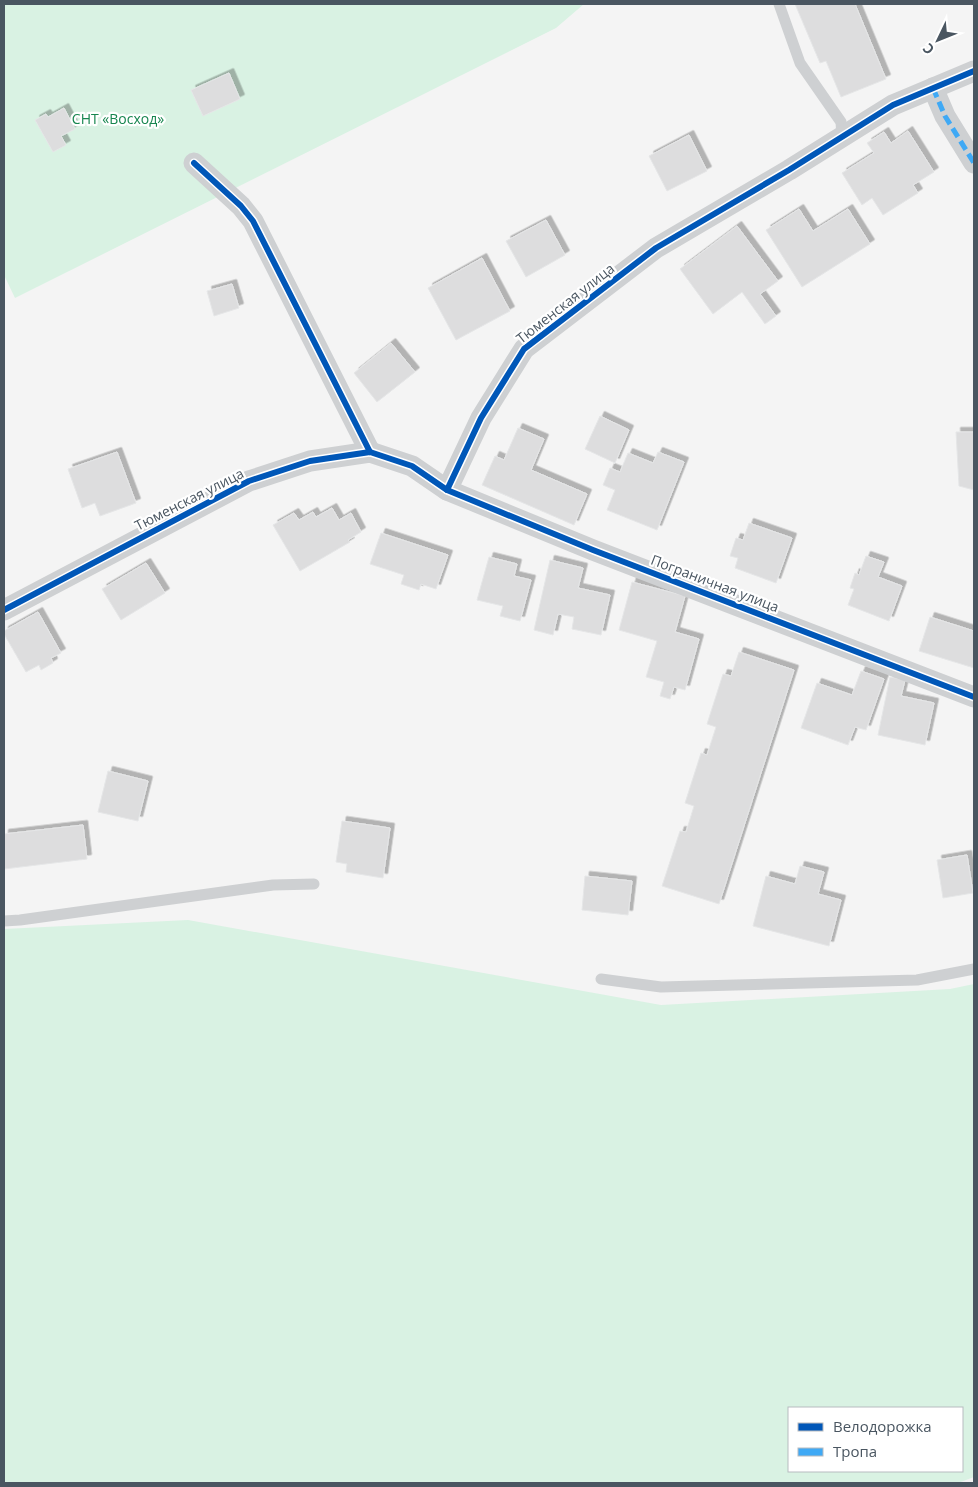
<svg xmlns="http://www.w3.org/2000/svg" width="978" height="1487" font-family="'Open Sans',sans-serif">
<style>
.green{fill:#d9f2e3;fill-rule:evenodd}
.building{fill:#ddddde;stroke:#e5e6e7;filter:url(#shadow)}
.lines{fill:none;stroke-linecap:round;stroke-linejoin:round}
.lane{stroke:#ced0d2;stroke-width:11}
.street{stroke:#ced0d2;stroke-width:21}
.quiet{stroke:#3fa9f5;stroke-width:5;stroke-dasharray:10 5;stroke-linecap:butt}
.cycleway-casing{stroke:#fff;stroke-width:9}
.cycleway{stroke:#0057b8;stroke-width:6}
.labels{text-anchor:middle;dominant-baseline:central;stroke-width:4.5;stroke-linejoin:round;paint-order:stroke}
.park-label{font-size:14px;fill:#17864f;stroke:#fff}
.street-label{font-size:14px;fill:#4a5661;stroke:#fff}
</style>
<defs>
<filter id="shadow"><feDropShadow dx="4.5" dy="-4.5" stdDeviation="0" flood-color="#0004"/></filter>
</defs>
<rect width="100%" height="100%" fill="#f4f4f4"/>
<g class="green">
<path d="M4,4H584L556,28L15,298L4,275Z"/>
<path d="M188,920L661,1005L950,989L974,984V1477L958,1483H4V929ZM789,1408H962V1471H789Z"/>
</g>
<g class="building">
<path d="M795,4H855L886,79L841,97L826,61L820,63Z"/>
<path d="M229,73L240,99L203,116L191,90Z"/>
<path d="M64,108L75,129L61,136L66,145L53,152L35,120L46,114L48,117Z"/>
<path d="M908,131L934,172L913,185L918,193L883,215L872,198L862,205L842,173L874,153L867,143L884,132L891,143Z"/>
<path d="M689,135L707,171L667,191L649,156Z"/>
<path d="M799,209L813,231L848,209L870,244L802,287L766,230Z"/>
<path d="M546,220L565,255L526,277L506,241Z"/>
<path d="M737,226L778,281L760,294L776,316L765,324L742,292L713,314L680,269Z"/>
<path d="M482,258L510,311L456,340L428,288Z"/>
<path d="M232,284L239,308L214,316L207,291Z"/>
<path d="M391,343L415,372L377,402L354,373Z"/>
<path d="M600,416L629,430L615,463L585,449Z"/>
<path d="M518,428L544,439L531,470L587,494L574,525L482,485L495,456L504,460Z"/>
<path d="M956,432H974V490L959,486Z"/>
<path d="M117,452L136,503L100,516L95,503L82,508L68,469Z"/>
<path d="M658,452L684,462L657,530L607,510L615,490L603,485L610,468L620,472L628,453L653,463Z"/>
<path d="M332,508L339,520L351,513L361,532L348,540L350,542L300,571L273,525L294,513L299,520L313,512L316,517Z"/>
<path d="M749,523L792,538L776,583L735,568L738,558L730,556L736,538L743,540Z"/>
<path d="M381,533L448,555L436,589L421,584L419,590L401,584L404,575L370,564Z"/>
<path d="M866,556L884,562L878,577L902,586L889,621L848,605L854,589L850,588L855,573L859,575Z"/>
<path d="M489,557L517,564L514,576L531,580L520,621L500,616L503,606L477,600Z"/>
<path d="M550,560L583,568L578,588L610,595L601,635L572,629L574,617L558,614L553,635L534,630Z"/>
<path d="M146,563L165,593L121,620L102,589Z"/>
<path d="M632,582L685,596L675,632L699,639L685,690L674,687L670,699L660,696L664,682L646,677L657,641L619,630Z"/>
<path d="M38,612L61,653L51,658L53,663L41,670L39,665L26,672L4,634V631Z"/>
<path d="M930,617L974,631V668L919,651Z"/>
<path d="M739,652L794,670L719,904L662,886L680,831L686,832L694,806L685,803L701,753L707,755L716,727L707,724L723,674L731,676Z"/>
<path d="M861,671L884,679L866,730L855,727L848,745L801,728L817,683L852,695Z"/>
<path d="M890,677L905,680L901,696L934,703L925,745L878,735Z"/>
<path d="M108,771L148,781L138,821L98,812Z"/>
<path d="M342,821L390,828L383,878L346,872L347,864L336,862Z"/>
<path d="M83,825L87,859L4,869V834Z"/>
<path d="M967,855L973,893L943,898L937,860Z"/>
<path d="M800,866L824,872L818,894L841,900L829,946L753,926L766,876L795,884Z"/>
<path d="M585,876L632,881L628,915L582,910Z"/>
</g>
<g class="lines">
<g class="lane">
<path d="M779,4L800,63L841,122L842,137"/>
<path d="M4,921L20,920L273,885L314,884"/>
<path d="M601,979L661,987L917,980L974,969"/>
</g>
<g class="street">
<path d="M933,88L945,116L974,163"/>
<path d="M194,163L241,206L253,221L370,452"/>
<path d="M447,490L481,418L524,349L656,248L789,170L893,105L974,71"/>
<path d="M4,610L249,481L310,461L370,452L412,466L447,490L593,550L974,697"/>
</g>
<path class="quiet" d="M933,88L945,116L974,163"/>
<g class="cycleway-casing">
<g id="cycleway">
<path d="M194,163L241,206L253,221L370,452"/>
<path d="M447,490L481,418L524,349L656,248L789,170L893,105L974,71"/>
<path d="M4,610L249,481L310,461L370,452L412,466L447,490L593,550L974,697"/>
</g>
</g>
<use href="#cycleway" class="cycleway"/>
</g>
<g class="labels">
<g class="park-label">
<text x="118" y="118">СНТ «Восход»</text>
</g>
<g class="street-label">
<text transform="translate(565 303) rotate(-38)">Тюменская улица</text>
<text transform="translate(189 499) rotate(-27)">Тюменская улица</text>
<text transform="translate(715 583) rotate(21)">Пограничная улица</text>
</g>
</g>
<rect width="978" height="1487" fill="none" stroke="#4a5661" stroke-width="10"/>
<rect x="788" y="1407" width="175" height="65" fill="#ffffff" stroke="#b7bbc0"/>
<rect x="798" y="1423" width="25" height="8" fill="#0057b8" stroke="#b7bbc0"/>
<text x="833" y="1432" font-size="15" fill="#4a5661">Велодорожка</text>
<rect x="798" y="1448" width="25" height="8" fill="#3fa9f5" stroke="#b7bbc0"/>
<text x="833" y="1457" font-size="15" fill="#4a5661">Тропа</text>
<g transform="translate(938 40) rotate(227)" stroke="#ffffff" stroke-width="4" paint-order="stroke">
<path d="M0-4L9 19L0 12L-9 19Z" fill="#4a5661"/>
<text y="-8" font-size="14" font-weight="bold" text-anchor="middle" fill="#4a5661">С</text>
</g>
</svg>
